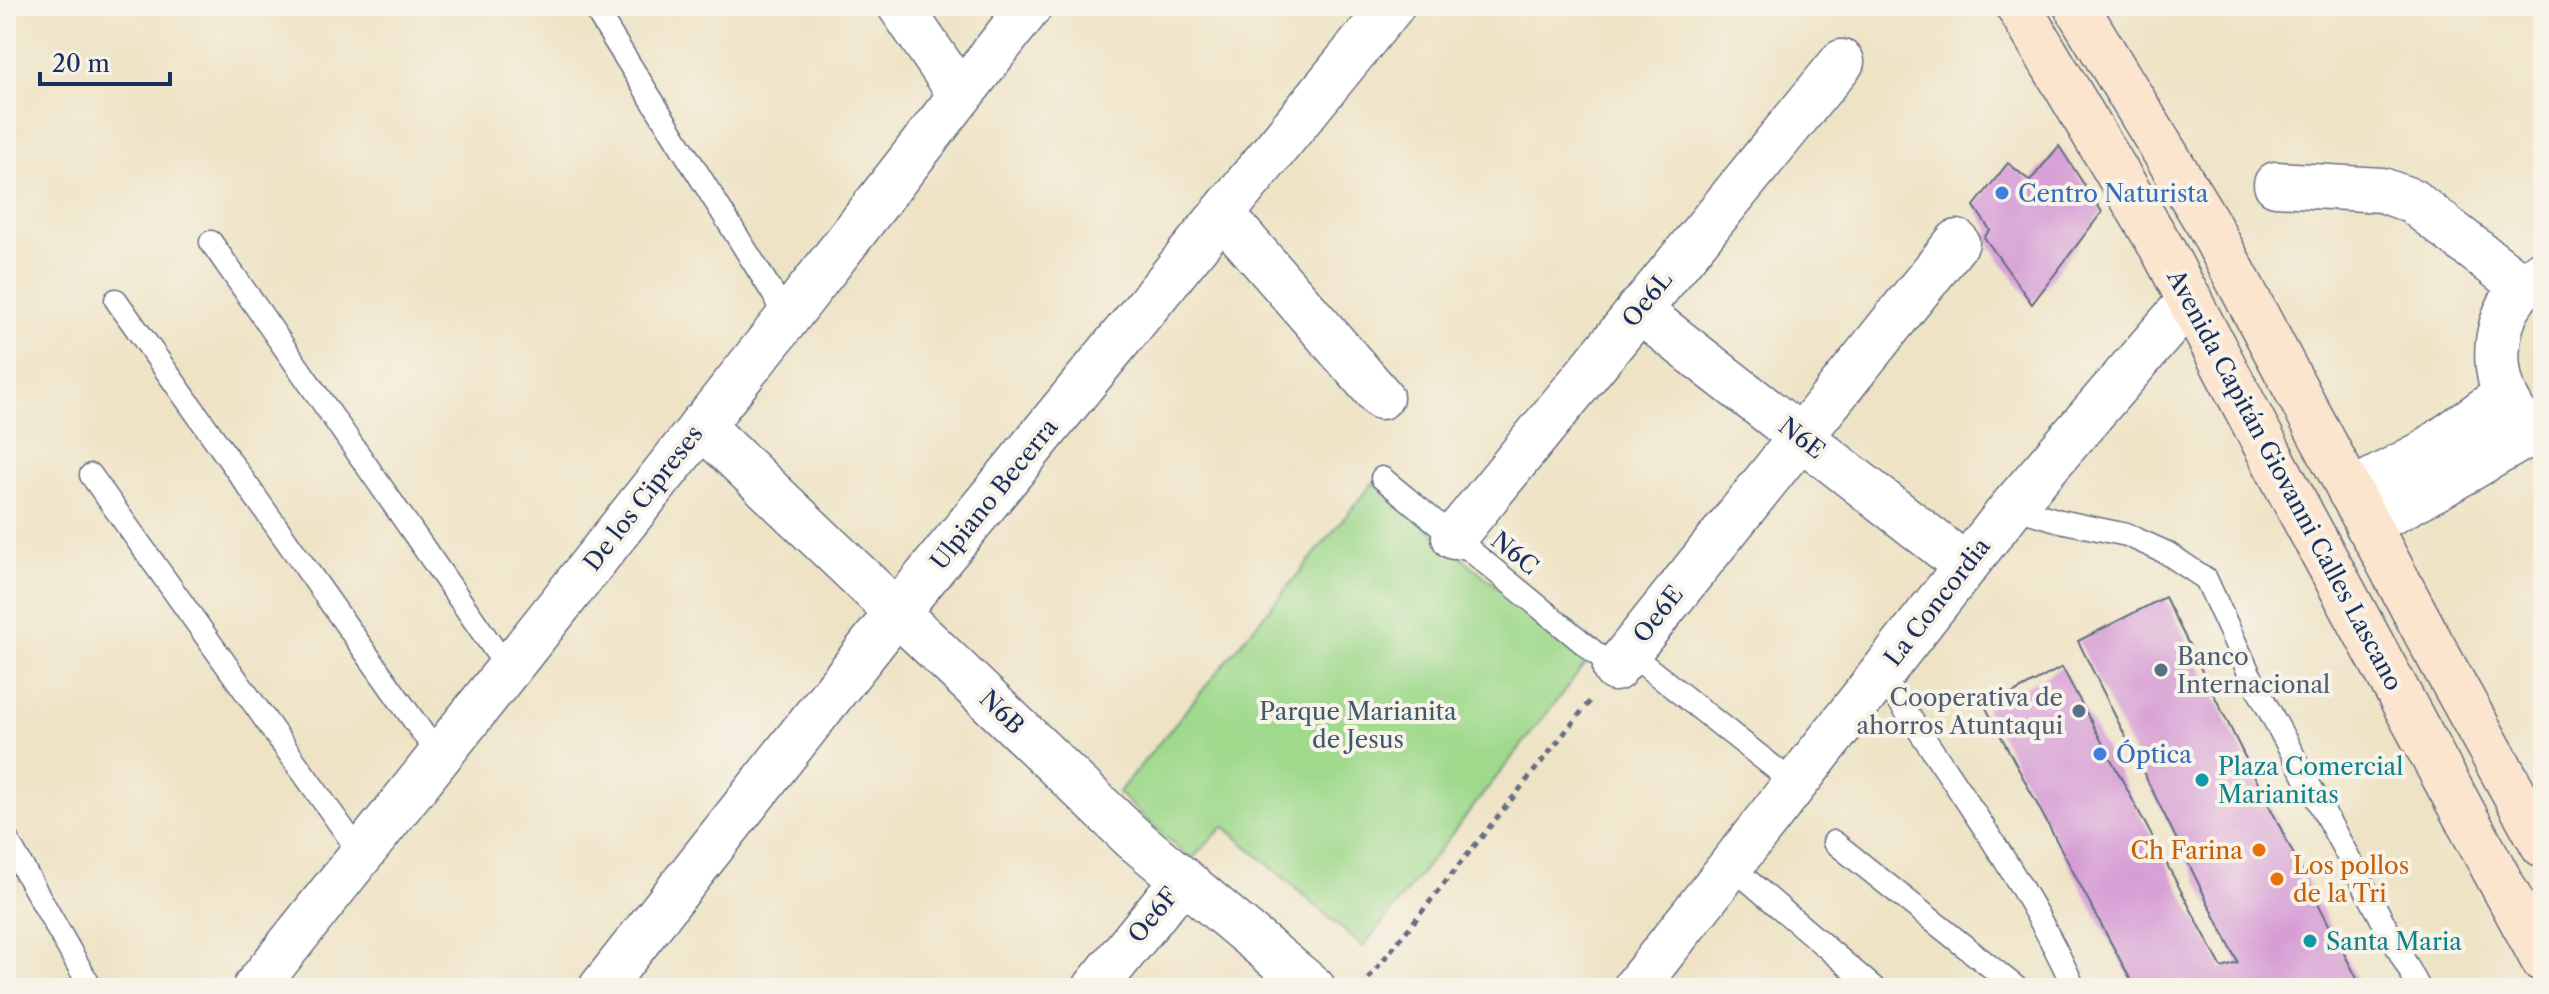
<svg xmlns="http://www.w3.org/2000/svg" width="2549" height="994" font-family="'Libre Caslon Text',serif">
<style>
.green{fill:#9fd98c;stroke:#5d8475;stroke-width:2}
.building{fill:#d498d4}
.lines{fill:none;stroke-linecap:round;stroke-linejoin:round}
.lane-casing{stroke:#656e82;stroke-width:25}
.street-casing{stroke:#656e82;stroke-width:47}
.secondary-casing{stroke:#656e82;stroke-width:47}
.path{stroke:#656e82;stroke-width:5;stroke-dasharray:6 6;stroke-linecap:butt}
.lane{stroke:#fff;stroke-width:22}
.street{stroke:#fff;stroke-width:44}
.secondary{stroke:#fce5cf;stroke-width:44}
.shop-dot{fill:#3f7fe0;stroke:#f7f3e8;stroke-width:3}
.service-dot{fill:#5c6f8a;stroke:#f7f3e8;stroke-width:3}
.culture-dot{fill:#0f9aa8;stroke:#f7f3e8;stroke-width:3}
.food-dot{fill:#e8710a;stroke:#f7f3e8;stroke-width:3}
.labels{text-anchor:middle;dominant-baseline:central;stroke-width:8;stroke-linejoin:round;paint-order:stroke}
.shop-label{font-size:24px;fill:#366cbe;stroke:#f7f3e8;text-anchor:start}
.street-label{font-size:24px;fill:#1b2f5e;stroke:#f7f3e8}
.service-label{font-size:24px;fill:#4e5e75;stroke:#f7f3e8;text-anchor:start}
.park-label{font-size:24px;fill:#3c5a6a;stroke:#f7f3e8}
.culture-label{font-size:24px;fill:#0d838f;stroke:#f7f3e8;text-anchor:start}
.food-label{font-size:24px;fill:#c56008;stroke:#f7f3e8;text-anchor:end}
</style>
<rect width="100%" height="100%" fill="#f7f3e8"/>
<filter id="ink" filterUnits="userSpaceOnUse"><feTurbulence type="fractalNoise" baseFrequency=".0125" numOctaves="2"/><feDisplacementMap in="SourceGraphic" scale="16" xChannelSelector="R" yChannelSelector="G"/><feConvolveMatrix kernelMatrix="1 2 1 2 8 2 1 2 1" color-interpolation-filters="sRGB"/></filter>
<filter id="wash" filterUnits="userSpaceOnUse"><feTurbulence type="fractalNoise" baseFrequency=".006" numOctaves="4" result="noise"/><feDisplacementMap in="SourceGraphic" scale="32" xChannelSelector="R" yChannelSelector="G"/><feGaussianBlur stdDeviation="1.8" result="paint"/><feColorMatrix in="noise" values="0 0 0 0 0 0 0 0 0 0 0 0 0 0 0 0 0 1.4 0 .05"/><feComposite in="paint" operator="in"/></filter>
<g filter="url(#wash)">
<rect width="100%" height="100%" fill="#eee3c5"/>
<path class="green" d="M1373,483L1587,662L1363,947L1224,826L1191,860L1118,793Z"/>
<g id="blocks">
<g class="building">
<path d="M2059,146L2102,212L2032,304L1984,237L1990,230L1974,206L2008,163L2030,181Z"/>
<path d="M2165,597L2326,919L2362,988H2135L1986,708L2062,667L2222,968L2238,963L2078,641Z"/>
</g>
</g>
</g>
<g filter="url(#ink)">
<use href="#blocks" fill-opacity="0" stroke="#656e82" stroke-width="2"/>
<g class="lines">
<g class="lane-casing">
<g id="lane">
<path d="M593,6L774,295L785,321"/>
<path d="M211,242L508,669"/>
<path d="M116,300L439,756"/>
<path d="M91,475L361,854"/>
<path d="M1382,478L1615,669"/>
<path d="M2012,507L2060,521L2127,535L2167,553L2206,579L2250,675L2419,988"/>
<path d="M1628,652L1795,784"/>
<path d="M1881,674C1948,776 2024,876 2074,988"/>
<path d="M6,838L91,988"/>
<path d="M1834,842L2017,988"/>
<path d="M1731,866L1874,988"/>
</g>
</g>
<g class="street-casing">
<g id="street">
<path d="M900,6L960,94"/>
<path d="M2276,184L2382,190L2412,201L2523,287"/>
<path d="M1222,214L1381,397"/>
<path d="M2543,272C2537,277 2528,281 2523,287C2482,330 2491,410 2543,440"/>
<path d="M1638,310L1966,566"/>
<path d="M701,425L1133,838L1313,988"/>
<path d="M2350,492L2424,453L2504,396"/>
<path d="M2367,525L2444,484L2531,433"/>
<path d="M1454,537L1842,62"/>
<path d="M1615,669L1957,242"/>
<path d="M255,988L785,321L1030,6"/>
<path d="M601,988L898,611L1392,6"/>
<path d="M1095,988L1182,880"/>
<path d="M1635,988L2012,507L2190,300"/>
</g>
</g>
<g class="secondary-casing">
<g id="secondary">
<path d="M2018,6L2163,250L2302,515L2543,960"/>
<path d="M2076,6L2208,224L2430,641L2543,845"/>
</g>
</g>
<path class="path" d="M1361,988L1590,701"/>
<use href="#lane" class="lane"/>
<use href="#street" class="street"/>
<use href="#secondary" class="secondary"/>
</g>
</g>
<g class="shop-dot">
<circle cx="2002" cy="193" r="8"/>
<circle cx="2100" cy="754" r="8"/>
</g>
<g class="service-dot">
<circle cx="2161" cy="670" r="8"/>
<circle cx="2079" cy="711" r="8"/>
</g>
<g class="culture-dot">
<circle cx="2202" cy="780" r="8"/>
<circle cx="2310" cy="941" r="8"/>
</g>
<g class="food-dot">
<circle cx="2259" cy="850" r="8"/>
<circle cx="2277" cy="879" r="8"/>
</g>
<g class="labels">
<g class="shop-label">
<text x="2018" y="193">Centro Naturista</text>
<text x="2116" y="754">Óptica</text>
</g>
<g class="street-label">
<text transform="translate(1647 299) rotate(-51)">Oe6L</text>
<text transform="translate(1802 438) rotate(38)">N6E</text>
<text transform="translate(2285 480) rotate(62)">Avenida Capitán Giovanni Calles Lascano</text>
<text transform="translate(994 494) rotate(-51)">Ulpiano Becerra</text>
<text transform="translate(643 498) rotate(-52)">De los Cipreses</text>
<text transform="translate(1515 553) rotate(39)">N6C</text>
<text transform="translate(1937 602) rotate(-52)">La Concordia</text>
<text transform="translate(1658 614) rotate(-52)">Oe6E</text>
<text transform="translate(1002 712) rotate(44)">N6B</text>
<text transform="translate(1153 915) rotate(-51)">Oe6F</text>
</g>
<g class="service-label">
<text x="2177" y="656">Banco<tspan x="2177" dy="28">Internacional</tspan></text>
<text x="2063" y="697" text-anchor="end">Cooperativa de<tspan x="2063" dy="28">ahorros Atuntaqui</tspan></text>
</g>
<g class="park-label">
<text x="1358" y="711">Parque Marianita<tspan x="1358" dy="28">de Jesus</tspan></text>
</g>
<g class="culture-label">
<text x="2218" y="766">Plaza Comercial<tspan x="2218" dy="28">Marianitas</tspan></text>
<text x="2326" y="941">Santa Maria</text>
</g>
<g class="food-label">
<text x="2243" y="850">Ch Farina</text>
<text x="2293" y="865" text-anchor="start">Los pollos<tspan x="2293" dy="28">de la Tri</tspan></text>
</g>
</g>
<rect width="2549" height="994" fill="none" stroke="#f7f3e8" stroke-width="32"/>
<path d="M40 72v12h130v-12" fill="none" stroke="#1b2f5e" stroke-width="4"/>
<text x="52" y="72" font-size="24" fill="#1b2f5e" stroke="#f7f3e8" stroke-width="6" paint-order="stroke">20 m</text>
</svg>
